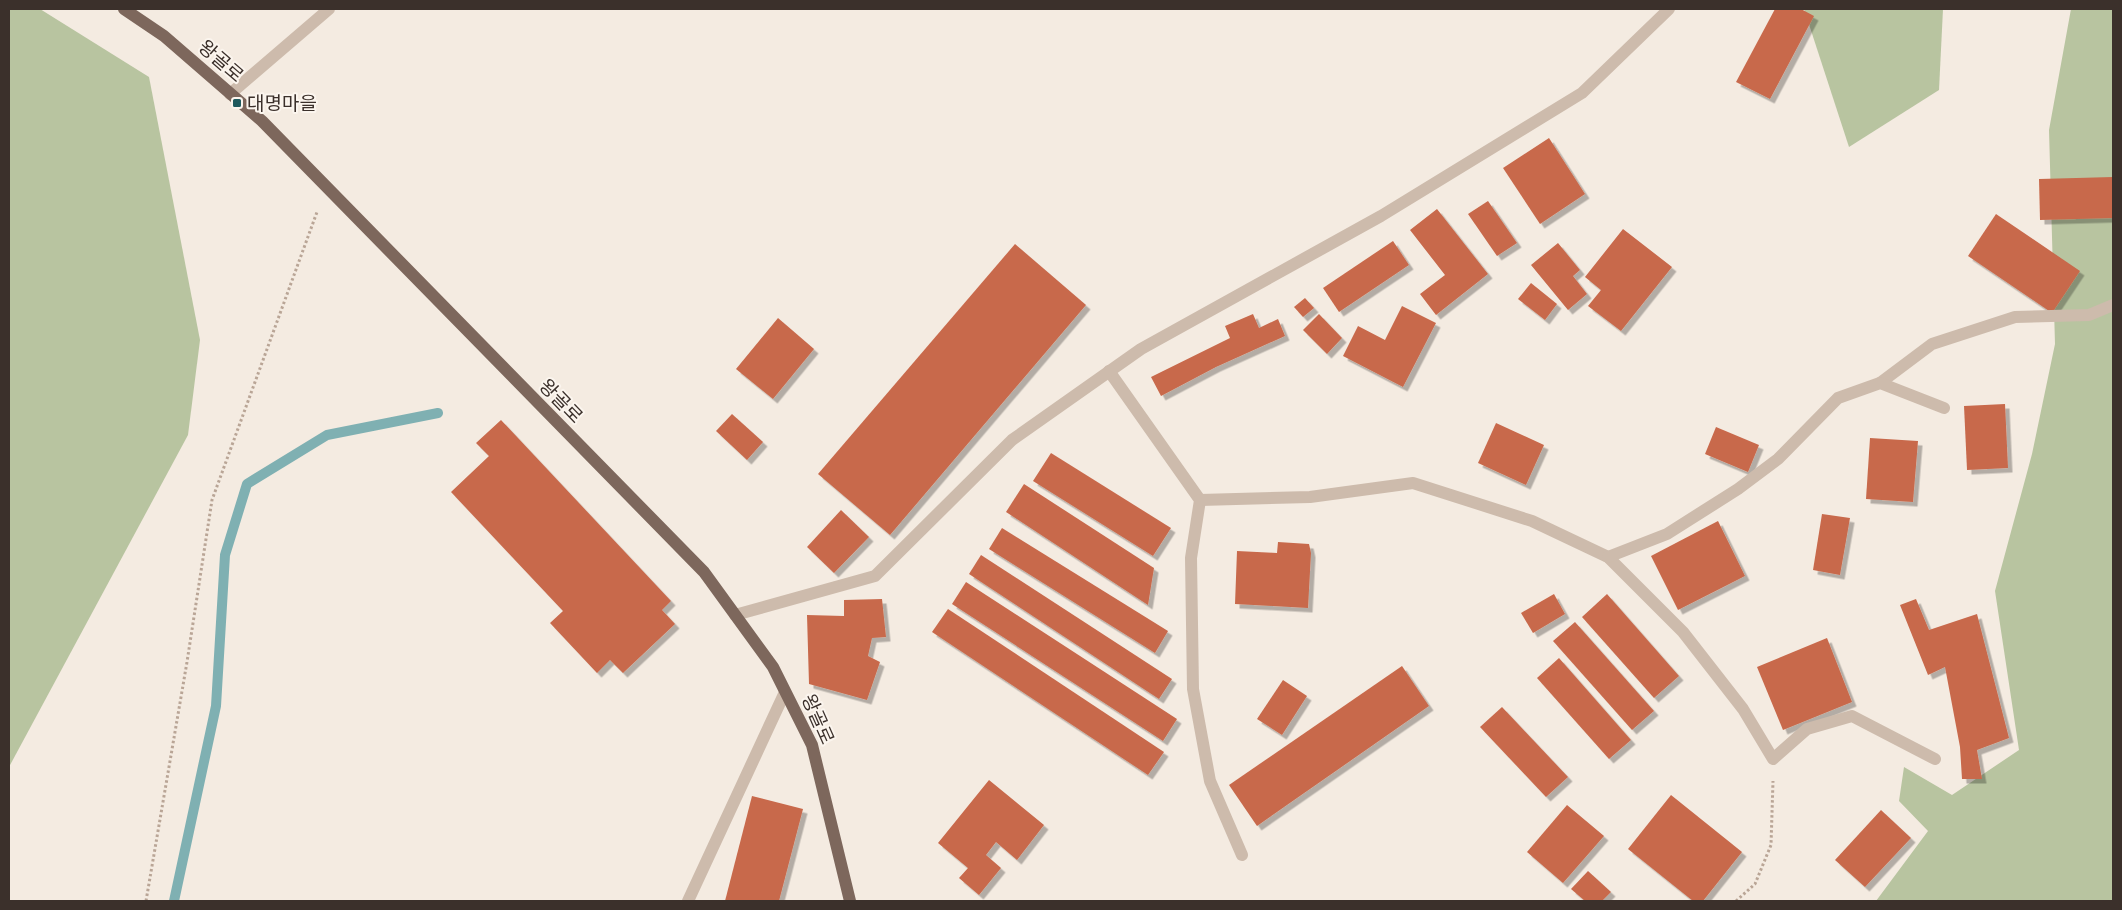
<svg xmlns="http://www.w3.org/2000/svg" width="2122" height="910" font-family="Cabin,'Noto Sans KR',sans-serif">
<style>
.green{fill:#b8c4a0}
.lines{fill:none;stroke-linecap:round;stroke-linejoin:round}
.stream{stroke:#7fb0b2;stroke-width:10}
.building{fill:#c8694b;filter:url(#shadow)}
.path{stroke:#b9a596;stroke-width:3;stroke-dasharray:2.5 2.5;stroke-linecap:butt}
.minor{stroke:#cdbbac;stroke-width:12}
.major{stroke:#7d675c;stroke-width:12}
.poi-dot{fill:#1f5a5e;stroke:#fbf5ee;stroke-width:2}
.labels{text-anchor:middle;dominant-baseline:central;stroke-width:4;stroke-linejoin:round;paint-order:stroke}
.street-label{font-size:19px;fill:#3b302b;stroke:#fbf5ee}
.poi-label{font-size:19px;fill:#3b302b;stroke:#fbf5ee;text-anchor:start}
</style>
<defs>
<filter id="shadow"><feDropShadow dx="4.5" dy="4.5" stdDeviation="0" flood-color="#0004"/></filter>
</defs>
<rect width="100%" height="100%" fill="#f4ebe1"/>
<g class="green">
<path d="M9,9H40L149,77L200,340L188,435L9,767Z"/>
<path d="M1804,9H1943L1939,90L1849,147Z"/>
<path d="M2071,9H2113V901H1876L1928,831L1899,801L1904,767L1952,795L2019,750L1995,591L2032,454L2055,344L2049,130Z"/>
</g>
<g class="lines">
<path class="stream" d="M174,901L216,706L225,555L247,484L327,435L438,413"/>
</g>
<g class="building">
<path d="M1775,9H1801L1814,16L1770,99L1736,82Z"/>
<path d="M1549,138L1585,194L1540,224L1503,168Z"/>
<path d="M2113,177V218L2040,220L2039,179Z"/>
<path d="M1488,201L1517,243L1497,256L1468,214Z"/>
<path d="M1437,209L1488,274L1436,315L1420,294L1445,275L1410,230Z"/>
<path d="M1996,214L2080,271L2052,313L1968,256Z"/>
<path d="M1623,229L1672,267L1621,331L1588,306L1601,290L1585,277Z"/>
<path d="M1393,241L1409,265L1339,312L1323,288Z"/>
<path d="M1558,243L1580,270L1573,276L1587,294L1568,310L1531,265Z"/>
<path d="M1015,244L1086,305L890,535L818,474Z"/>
<path d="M1531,283L1557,304L1545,320L1518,299Z"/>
<path d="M1305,298L1314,308L1303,317L1294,307Z"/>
<path d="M1402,306L1436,323L1403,387L1343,356L1358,326L1385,340Z"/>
<path d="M1253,314L1259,328L1278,319L1285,336L1216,367L1161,396L1151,377L1230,338L1225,326Z"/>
<path d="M1319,314L1342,338L1327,354L1303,330Z"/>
<path d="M778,318L814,349L773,399L736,369Z"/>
<path d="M2005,404L2008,468L1967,470L1964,406Z"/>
<path d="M732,414L763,442L747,460L716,431Z"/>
<path d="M501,420L671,601L662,610L675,624L623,673L610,660L597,673L550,623L563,611L451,492L489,456L476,443Z"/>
<path d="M1496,423L1544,445L1526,485L1478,463Z"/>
<path d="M1716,427L1759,445L1748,472L1705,454Z"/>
<path d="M1870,438L1918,441L1913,502L1866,499Z"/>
<path d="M1051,453L1171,528L1153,556L1033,481Z"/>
<path d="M1024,484L1154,568L1148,605L1006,512Z"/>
<path d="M841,510L869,537L834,573L807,547Z"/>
<path d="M1822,514L1850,518L1840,575L1813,570Z"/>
<path d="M1718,521L1745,576L1678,610L1651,556Z"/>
<path d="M1002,528L1168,631L1155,653L989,549Z"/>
<path d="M1278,542L1309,544L1311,553L1308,608L1235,604L1237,551L1277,553Z"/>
<path d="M981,555L1172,679L1159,699L969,574Z"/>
<path d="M966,582L1177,719L1163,741L952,604Z"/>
<path d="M1554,594L1565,614L1533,633L1521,613Z"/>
<path d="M1607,594L1679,676L1654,698L1582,617Z"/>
<path d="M882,599L886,637L872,638L868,656L880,662L867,700L809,684L807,615L844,616V600Z"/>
<path d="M1916,599L1929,630L1977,614L2009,738L1977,750L1982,779H1962L1960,747L1945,667L1928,675L1900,605Z"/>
<path d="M948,609L1164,752L1148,775L932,632Z"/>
<path d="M1575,622L1654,711L1632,730L1553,641Z"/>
<path d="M1827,638L1852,702L1783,730L1757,667Z"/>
<path d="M1559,658L1631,740L1609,759L1537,678Z"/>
<path d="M1402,666L1429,706L1257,826L1229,785Z"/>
<path d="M1283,680L1307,696L1282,735L1257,719Z"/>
<path d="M1502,707L1568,777L1546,797L1480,727Z"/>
<path d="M989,780L1044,825L1017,860L996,842L986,855L1001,868L979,895L959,878L968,868L938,843Z"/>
<path d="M1671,795L1742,852L1703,901H1693L1628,849Z"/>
<path d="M752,796L803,809L779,901H725Z"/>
<path d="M1567,805L1604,836L1563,883L1527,852Z"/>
<path d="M1881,810L1911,838L1865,887L1835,860Z"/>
<path d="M1588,871L1611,892L1602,901H1585L1571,889Z"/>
</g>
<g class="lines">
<g class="path">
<path d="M146,901L187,662L212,500L317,212"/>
<path d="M1736,901L1755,884L1771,845L1773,781"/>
</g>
<g class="minor">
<path d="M230,94L329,9"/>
<path d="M1109,371L1200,500L1191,558L1193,689L1210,781L1242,855"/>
<path d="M1880,383L1932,344L2015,317L2089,315L2113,305"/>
<path d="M1200,500L1310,497L1413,483L1532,521L1608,557L1683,632L1743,709L1773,759L1807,729L1852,716L1935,759"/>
<path d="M1608,557L1667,534L1738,489L1778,459L1838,398L1880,383L1944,408"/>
<path d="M735,615L875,576L1012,440L1141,349L1381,216L1582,93L1669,9"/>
<path d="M688,901L785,692"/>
</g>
<path class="major" d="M124,9L164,36L262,121L704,572L773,667L812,745L850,901"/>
</g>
<rect class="poi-dot" x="232" y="98" width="10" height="10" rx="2.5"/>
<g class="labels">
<g class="street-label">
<text transform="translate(221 61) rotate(41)">왕골로</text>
<text transform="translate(561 401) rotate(46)">왕골로</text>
<text transform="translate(818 719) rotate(66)">왕골로</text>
</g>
<g class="poi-label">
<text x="247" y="103">대명마을</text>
</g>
</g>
<rect width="2122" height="910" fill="none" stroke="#3b302b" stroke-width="20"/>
</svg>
